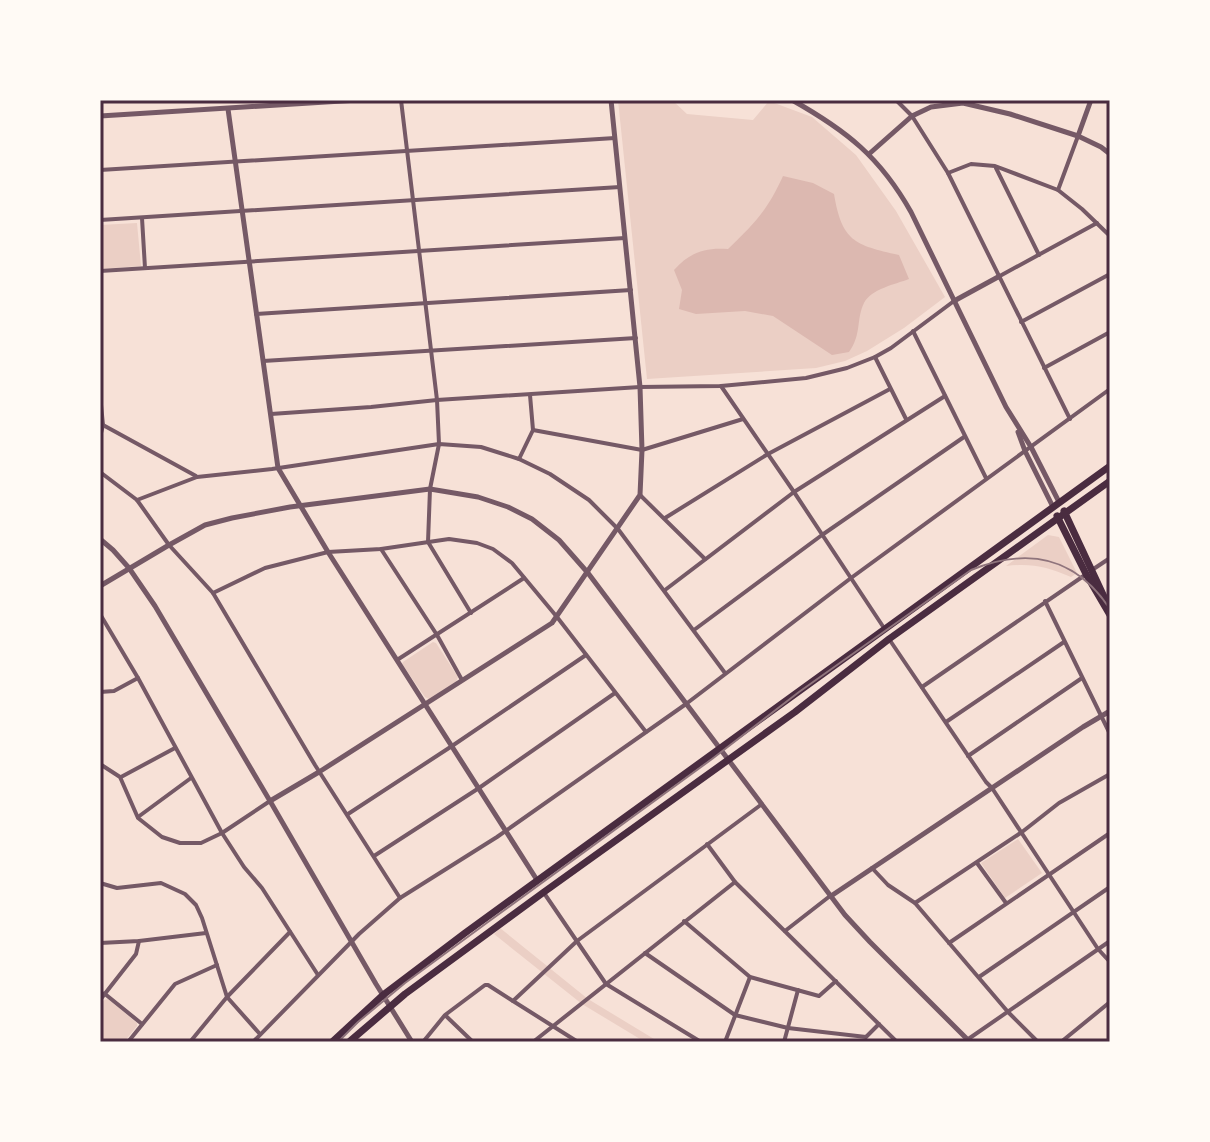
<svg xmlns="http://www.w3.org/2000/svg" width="1210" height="1142" font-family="Merriweather,serif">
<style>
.green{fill:#ebcfc5}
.water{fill:#dcb8b0}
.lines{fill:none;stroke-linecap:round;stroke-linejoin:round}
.minor{stroke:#755966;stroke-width:4}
.tertiary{stroke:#755966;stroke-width:5}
.primary{stroke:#4a2c40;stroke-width:7}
.tram{stroke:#8f747c;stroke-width:2}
.neatline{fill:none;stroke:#4a2c40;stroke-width:3}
</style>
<rect width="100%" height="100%" fill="#f7e1d7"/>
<g class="green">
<path d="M618,100H672L687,114L753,120L769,101L812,117L856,155L896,211L945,297L904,328L867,351L845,361L816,368L647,379Z"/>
<path d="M137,223L141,266L100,269V225Z"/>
<path d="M1048,535L1059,537L1077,573L1071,577C1047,567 1033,563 1006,566Z"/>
<path d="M433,642L436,643L458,677L456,682L429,699L425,697L402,664L403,662Z"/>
<path d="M1018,839L1042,873L1005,898L981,863Z"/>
<path d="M500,928L588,999L659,1042H645L582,1004L494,934Z"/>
<path d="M108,999L137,1023V1026L124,1042H100V1005L104,1000Z"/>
</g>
<path class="water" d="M783,176L813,183L834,194C842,241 854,245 899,255L909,279C896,284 871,289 864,303C856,319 862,334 849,352L832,355L773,316L745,311L696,314L679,309L682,290L674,270C689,253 705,247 728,249C755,223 767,211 783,176Z"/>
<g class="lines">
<g class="minor">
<path d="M401,100L437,400L439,444L430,489L428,542L471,613"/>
<path d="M896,100L912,116L948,173L1070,419"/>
<path d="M996,168L1039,255"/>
<path d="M100,170L615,138"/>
<path d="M948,173L971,164L995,166L1058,190L1082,209L1110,236"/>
<path d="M1058,190L1078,136"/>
<path d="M142,218L145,268"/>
<path d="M100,220L620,187"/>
<path d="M100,271L625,238"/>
<path d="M998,277L1097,223"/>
<path d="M256,314L631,290"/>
<path d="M1021,322L1110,274"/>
<path d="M913,331L986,478"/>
<path d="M875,357L906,419"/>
<path d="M263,361L636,338"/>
<path d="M1044,368L1110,332"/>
<path d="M721,386L794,492L884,628"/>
<path d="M100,395L103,425L100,437"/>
<path d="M271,414L371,407L437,400L640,387L721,386L806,378L847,368L875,357L891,348L954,301"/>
<path d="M103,425L196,476"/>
<path d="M533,430L642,450L743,419"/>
<path d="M519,459L533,430L530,395"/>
<path d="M100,472L137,500L169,545L213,593L315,765L400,898"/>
<path d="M640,495L705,559"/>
<path d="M137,500L197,477L272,469L439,444L481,447L519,459L550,474L589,500L618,529L725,673"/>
<path d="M665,518L768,454L890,389"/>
<path d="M381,549L437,635L462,680"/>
<path d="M1092,570L1110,558"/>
<path d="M665,590L794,492L945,396"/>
<path d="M213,593L265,568L328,552L381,549L449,539L477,543L493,549L512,563L557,617L646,732"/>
<path d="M1045,601L1110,734"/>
<path d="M100,614L138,678L222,833L244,867L262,888L318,975"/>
<path d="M694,630L822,535L964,437"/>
<path d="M889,639L986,782L992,788L1098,949L1110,962"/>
<path d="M397,660L524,578"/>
<path d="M922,687L1085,575"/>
<path d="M100,692L114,691L138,678"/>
<path d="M946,722L1064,642"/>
<path d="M968,756L1082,678"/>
<path d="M100,764L120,777L138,818L162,837L180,843H201L222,833L270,801"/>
<path d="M121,777L175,748"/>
<path d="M348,814L452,746L586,655"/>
<path d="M138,817L191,778"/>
<path d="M707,844L735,882L897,1042"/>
<path d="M374,856L479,788L615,693"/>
<path d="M977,863L1006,903"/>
<path d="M872,868L888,885L915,903L1008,1012L1038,1042"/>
<path d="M100,883L117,888L161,883L185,894L196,905L202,918L227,997L259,1033"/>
<path d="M544,893L606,984L701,1042"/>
<path d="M915,903L1022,832L1059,803L1110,774"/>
<path d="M684,921L750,977L819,996L836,981"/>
<path d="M785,931L830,896"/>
<path d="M100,943L139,941L206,933"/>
<path d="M949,943L1110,833"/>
<path d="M645,953L735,1015L788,1028L866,1037L879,1024"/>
<path d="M979,977L1110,887"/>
<path d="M100,993L105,994L142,1024"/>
<path d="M100,1000L136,954L139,941"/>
<path d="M513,1001L578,1042"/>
<path d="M446,1016L473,1042"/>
<path d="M128,1042L175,984L217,965"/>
<path d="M190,1042L227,997L290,932"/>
<path d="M253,1042L359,934L400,898L497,837L686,704L851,578L1110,389"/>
<path d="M423,1042L445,1015L485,985H488L513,1001L577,941L762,804"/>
<path d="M533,1042L735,882"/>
<path d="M725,1042L750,977"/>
<path d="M784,1042L798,990"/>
<path d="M964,1042L1110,941"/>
<path d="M1061,1042L1110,1002"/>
</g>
<g class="tertiary">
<path d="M792,100C847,131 880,157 911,212L1006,407L1031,447L1059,502"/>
<path d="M228,109L278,468L328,552L537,880"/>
<path d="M100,116L358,100"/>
<path d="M1078,136L1091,100"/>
<path d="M869,154L912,116L931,107L963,103L1010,114L1078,136L1101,147L1110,154"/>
<path d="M954,301L998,277"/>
<path d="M1018,432L1025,451L1053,507"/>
<path d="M100,539L113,550L129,568L155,606L270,801L376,984L412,1042"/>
<path d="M100,586L169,545L205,525L232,518L290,507L430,489L478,497L508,507L532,519L559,540L588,573L845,915L870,942L970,1042"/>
<path d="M270,801L319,772L552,623L640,495L642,450L640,387L611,100"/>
<path d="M831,896L1083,727L1110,711"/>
</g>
<g class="primary">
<path d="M1064,511L1106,601V605"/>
<path d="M1057,516L1086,574L1110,615"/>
<path d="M332,1042L383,995L465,933L1110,466"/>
<path d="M349,1042L405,994L544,892L795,712L889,639L1110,481"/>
</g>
<path class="tram" d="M338,1042L358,1022L405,983L488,922L712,759L799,692L971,570C1028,547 1075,556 1110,609"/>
</g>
<rect width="1210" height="1142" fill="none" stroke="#fffaf5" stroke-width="204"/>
<rect x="102" y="102" width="1006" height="938" class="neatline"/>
</svg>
